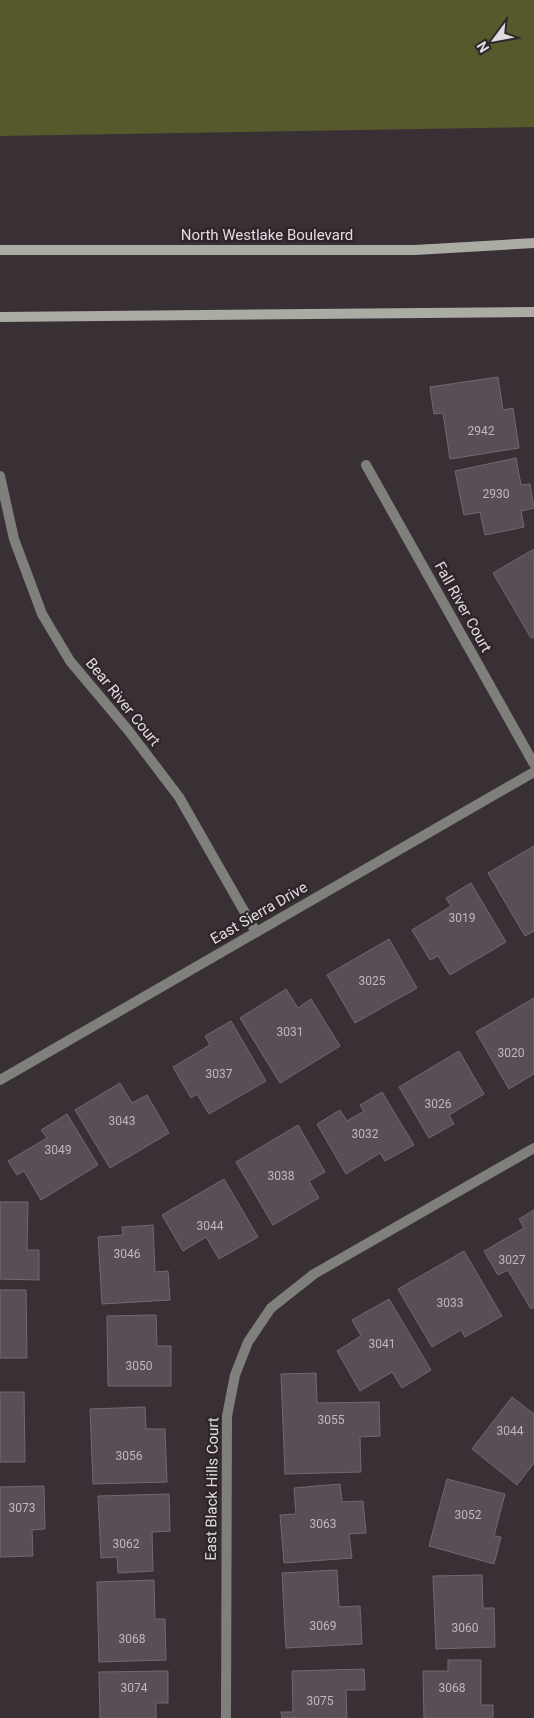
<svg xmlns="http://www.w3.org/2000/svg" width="534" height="1718" font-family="Roboto,sans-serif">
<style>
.green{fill:#56592c}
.building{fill:#584e55;stroke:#73686f}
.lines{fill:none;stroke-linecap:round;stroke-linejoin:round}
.minor{stroke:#7f807b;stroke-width:10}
.secondary{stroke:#aaaba3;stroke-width:10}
.labels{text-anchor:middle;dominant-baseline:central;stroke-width:5;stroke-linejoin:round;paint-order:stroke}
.number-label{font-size:12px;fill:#bfb8bc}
.street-label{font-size:15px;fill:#e1dbdf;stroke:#2f262c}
</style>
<rect width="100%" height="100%" fill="#393036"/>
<path class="green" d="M0,0H534V127L0,136Z"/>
<g class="building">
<path d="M498,377L503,410L513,408L519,448L450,459L443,413L434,414L430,387Z"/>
<path d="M516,458L521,485L530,484L534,508L521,511L524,527L485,535L480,512L464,515L455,471Z"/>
<path d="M534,549V637L531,638L493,573Z"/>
<path d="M534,846V931L525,936L488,873Z"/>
<path d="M471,883L506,942L450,975L438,956L430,960L412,930L451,906L446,898Z"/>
<path d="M389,939L417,988L355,1023L327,975Z"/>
<path d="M286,989L298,1008L311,999L340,1046L280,1083L240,1018Z"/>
<path d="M534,998V1074L509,1089L476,1032Z"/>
<path d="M231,1021L266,1081L209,1114L197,1094L191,1098L173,1067L210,1045L205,1036Z"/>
<path d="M459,1051L484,1094L449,1115L454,1124L429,1138L399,1087Z"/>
<path d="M120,1083L132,1103L147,1095L169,1133L110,1168L75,1110Z"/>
<path d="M382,1092L414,1145L385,1161L380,1153L346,1174L317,1124L340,1110L347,1121L364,1111L360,1105Z"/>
<path d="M67,1114L98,1165L41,1200L24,1171L17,1175L8,1161L47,1138L41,1130Z"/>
<path d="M298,1125L325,1172L309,1181L319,1198L273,1225L236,1162Z"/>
<path d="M224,1179L258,1237L219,1259L206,1237L183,1251L162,1215Z"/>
<path d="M0,1202H28L27,1250H39V1280L0,1279Z"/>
<path d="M534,1210V1307L531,1309L508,1270L498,1275L484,1251L524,1228L519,1219Z"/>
<path d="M153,1225L155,1272L168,1271L170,1300L102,1304L98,1237L123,1235L122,1227Z"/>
<path d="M464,1251L502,1316L465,1337L461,1330L432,1347L398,1289Z"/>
<path d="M0,1290H26L27,1358H0Z"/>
<path d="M389,1299L431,1370L402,1388L392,1372L360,1391L337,1351L361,1336L352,1320Z"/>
<path d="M156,1315L157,1346H171V1386H108L107,1316Z"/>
<path d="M316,1373L317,1403L379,1402L380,1436L360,1437L361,1472L285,1474L281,1374Z"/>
<path d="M0,1392H24L25,1462H0Z"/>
<path d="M512,1397L534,1414V1463L517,1485L472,1449Z"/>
<path d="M145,1407L146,1429H165L167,1482L93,1484L90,1409Z"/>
<path d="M447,1479L505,1494L494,1536L501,1537L494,1564L429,1546Z"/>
<path d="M340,1484L342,1502L363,1501L366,1533L349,1534L352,1558L284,1563L280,1515L296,1514L294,1488Z"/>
<path d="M44,1486L45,1529L32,1530L33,1556L0,1557V1487Z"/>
<path d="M169,1494L170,1531L152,1532L153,1571L118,1573L117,1557L101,1558L98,1496Z"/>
<path d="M337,1570L339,1607L360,1606L362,1644L286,1648L282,1573Z"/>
<path d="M482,1575L483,1608H494L495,1647L436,1649L433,1576Z"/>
<path d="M154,1580L155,1619H165L166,1660L99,1662L97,1582Z"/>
<path d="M448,1660H481V1705H493V1718H424L423,1671H448Z"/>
<path d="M364,1669L365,1690H346L347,1718H282L281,1712H293L292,1671Z"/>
<path d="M168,1671V1703H156V1718H100L99,1672Z"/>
</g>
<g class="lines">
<g class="minor">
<path d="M366,465L534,764"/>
<path d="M0,476L14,539L42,614L70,661L128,730L179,797L256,932"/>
<path d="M0,1080L534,772"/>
<path d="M226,1718L227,1416L235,1375L248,1342L271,1308L314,1274L534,1148"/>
</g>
<g class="secondary">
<path d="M0,250H415L534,243"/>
<path d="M0,317L534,312"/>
</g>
</g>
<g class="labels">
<g class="number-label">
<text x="481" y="431">2942</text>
<text x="496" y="494">2930</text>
<text x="462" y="918">3019</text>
<text x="372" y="981">3025</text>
<text x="290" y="1032">3031</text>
<text x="511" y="1053">3020</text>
<text x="219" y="1074">3037</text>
<text x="438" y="1104">3026</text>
<text x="122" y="1121">3043</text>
<text x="365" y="1134">3032</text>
<text x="58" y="1150">3049</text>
<text x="281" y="1176">3038</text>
<text x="210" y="1226">3044</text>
<text x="127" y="1254">3046</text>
<text x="512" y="1260">3027</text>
<text x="450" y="1303">3033</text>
<text x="382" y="1344">3041</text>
<text x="139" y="1366">3050</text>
<text x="331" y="1420">3055</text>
<text x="510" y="1431">3044</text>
<text x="129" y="1456">3056</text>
<text x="22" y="1508">3073</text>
<text x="468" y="1515">3052</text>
<text x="323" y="1524">3063</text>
<text x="126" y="1544">3062</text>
<text x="323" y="1626">3069</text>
<text x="465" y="1628">3060</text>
<text x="132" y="1639">3068</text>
<text x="134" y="1688">3074</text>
<text x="452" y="1688">3068</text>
<text x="320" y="1701">3075</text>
</g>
<g class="street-label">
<text x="267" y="235">North Westlake Boulevard</text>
<text transform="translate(463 607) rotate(61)">Fall River Court</text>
<text transform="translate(123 702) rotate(51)">Bear River Court</text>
<text transform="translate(259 913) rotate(-30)">East Sierra Drive</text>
<text transform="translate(212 1489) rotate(-89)">East Black Hills Court</text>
</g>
</g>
<g transform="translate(494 40) rotate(238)" stroke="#2f262c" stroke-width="4" paint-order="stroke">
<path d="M0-4L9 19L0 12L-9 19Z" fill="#e1dbdf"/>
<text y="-8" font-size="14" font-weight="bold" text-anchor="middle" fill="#e1dbdf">N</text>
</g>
</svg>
